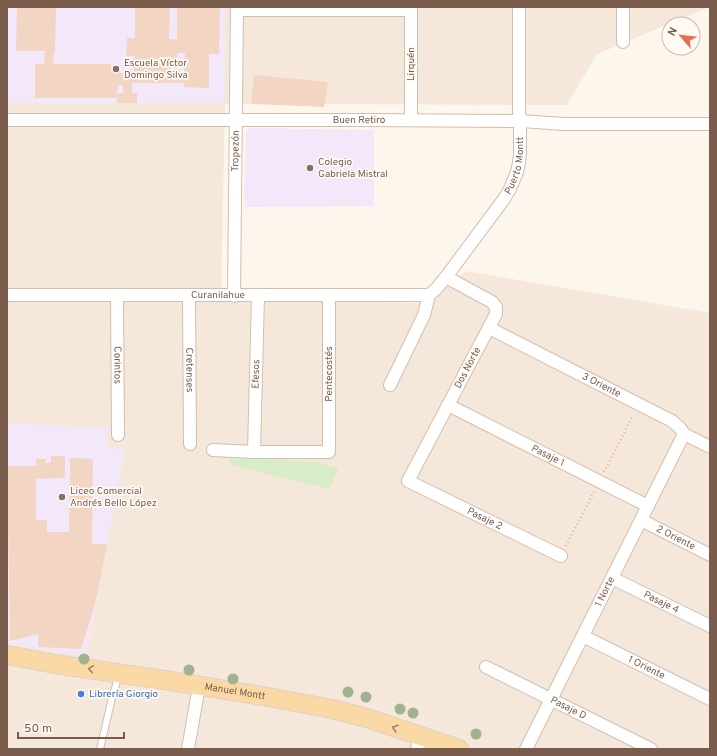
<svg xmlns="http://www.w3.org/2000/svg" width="717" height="756" font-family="Overpass,sans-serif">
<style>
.residential{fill:#f5e8da}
.education{fill:#f3e8fa}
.grass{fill:#d8ecc9}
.building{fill:#f3d5c3;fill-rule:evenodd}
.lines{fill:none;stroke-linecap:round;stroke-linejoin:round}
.service-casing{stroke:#d1beb0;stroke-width:8}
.minor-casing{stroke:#d1beb0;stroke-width:14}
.primary-casing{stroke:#dad1cd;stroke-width:20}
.path{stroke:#d9b8a5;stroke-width:2.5;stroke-dasharray:1 3;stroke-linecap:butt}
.service{stroke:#fff;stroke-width:6}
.minor{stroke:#fff;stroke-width:12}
.primary{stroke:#fbd9a5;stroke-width:18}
.tree{fill:#a0b28e}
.oneway{stroke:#a18267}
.education-dot{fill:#8d6e63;stroke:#fffaf3;stroke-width:1.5}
.shop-dot{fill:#3f7fe0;stroke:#fffaf3;stroke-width:1.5}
.labels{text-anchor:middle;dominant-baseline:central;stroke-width:3.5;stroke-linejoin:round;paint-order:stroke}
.education-label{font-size:10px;fill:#785e54;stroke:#fffaf3;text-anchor:start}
.street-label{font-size:10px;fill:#7a5c4d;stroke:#fffaf3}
.shop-label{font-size:10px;fill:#366cbe;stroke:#fffaf3;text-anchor:start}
</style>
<rect width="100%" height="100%" fill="#fdf6ec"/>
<path class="residential" d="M7,7H710L597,54L567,105L225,104L221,300L427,303L466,271L710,313V749H7Z"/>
<g class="education">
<path d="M7,7H225L224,103H7Z"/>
<path d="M250,128L374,130V206L244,207L246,131Z"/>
<path d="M7,423L108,428L107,448L125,449L86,656L7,643Z"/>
</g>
<path class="grass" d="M251,458L316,462L339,468L329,489L231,465L230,459Z"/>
<g class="building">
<path d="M17,7H56L55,52H54L53,64H111V68H117L118,73H134L135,56H126L127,38H135V7H170L169,39H177V7H220L219,54H209V88L184,87V83H132V93H137V103H117V98H35V64H44L45,51H16ZM177,53H185L184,74L170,73V59H177ZM118,85H123V93H117Z"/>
<path d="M254,75L328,82L324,107L251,104Z"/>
<path d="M51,456H65V478L36,479V520H47V532H69L70,458L93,459L92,544H107L101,577L94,608L81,649L38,647V634L10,641L7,466H36V459H46V463H51Z"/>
</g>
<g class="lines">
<g class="service-casing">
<path id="service" d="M100,749L112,698L119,675"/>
</g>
<g class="minor-casing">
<g id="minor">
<path d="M411,7V120"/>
<path d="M237,10H411"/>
<path d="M623,42V7"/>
<path id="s1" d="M7,120H363L520,121L536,122L563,124H710"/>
<path id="s2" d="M446,277L492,302L496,307V314L408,481L561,556"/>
<path id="s3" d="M7,295H429"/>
<path id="s4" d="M117,295L118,435"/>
<path id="s5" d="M189,295L190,444"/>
<path id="s6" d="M429,295L436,289L446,277L504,199L510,189L517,172L519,163L520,153V121L519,111V7"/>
<path id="s7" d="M234,296L237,7"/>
<path id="s8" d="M489,328L672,421L680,428L684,434L710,447"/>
<path d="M390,385L424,315L429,295"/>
<path id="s9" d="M448,405L648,506"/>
<path d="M213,450L254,452H329V296"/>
<path id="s10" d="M254,452L258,296"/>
<path id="s11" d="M641,520L710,555"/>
<path id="s12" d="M612,578L710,626"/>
<path id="s13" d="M583,636L710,699"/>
<path id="s14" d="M486,667L651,749"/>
<path d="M188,749L199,686"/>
<path d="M417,749L421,736"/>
<path id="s15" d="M526,749L684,434"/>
</g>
</g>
<g class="primary-casing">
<g id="primary">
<path id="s16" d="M7,655L55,664L171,681L263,696L332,709L367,718L459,749"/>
</g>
</g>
<g class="path">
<path d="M604,472L633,415"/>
<path d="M566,546L594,492"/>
</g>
<use href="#service" class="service"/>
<use href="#minor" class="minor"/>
<use href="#primary" class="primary"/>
</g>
<g class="tree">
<circle cx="84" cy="659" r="5.5"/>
<circle cx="189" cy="670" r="5.5"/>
<circle cx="233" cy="679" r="5.5"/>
<circle cx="348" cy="692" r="5.5"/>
<circle cx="366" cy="697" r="5.5"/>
<circle cx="400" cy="709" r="5.5"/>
<circle cx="413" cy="713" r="5.5"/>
<circle cx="476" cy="734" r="5.5"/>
</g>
<defs><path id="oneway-chevron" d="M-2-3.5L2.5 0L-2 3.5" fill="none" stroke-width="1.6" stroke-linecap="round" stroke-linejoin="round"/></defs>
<g class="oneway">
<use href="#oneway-chevron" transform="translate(91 669) rotate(-172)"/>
<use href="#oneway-chevron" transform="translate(395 728) rotate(-162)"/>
</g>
<g class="education-dot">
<circle cx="116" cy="69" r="4"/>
<circle cx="310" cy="168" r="4"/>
<circle cx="62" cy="497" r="4"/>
</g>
<circle class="shop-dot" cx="81" cy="694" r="4"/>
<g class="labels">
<g class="education-label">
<text x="124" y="63">Escuela Víctor<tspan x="124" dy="12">Domingo Silva</tspan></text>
<text x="318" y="162">Colegio<tspan x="318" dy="12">Gabriela Mistral</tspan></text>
<text x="70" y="491">Liceo Comercial<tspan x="70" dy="12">Andrés Bello López</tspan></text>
</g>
<g class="street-label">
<text transform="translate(411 64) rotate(-90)">Lirquén</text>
<text stroke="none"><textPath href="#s1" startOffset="352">Buen Retiro</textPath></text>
<text stroke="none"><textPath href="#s7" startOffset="145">Tropezón</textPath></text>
<text stroke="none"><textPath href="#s6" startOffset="158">Puerto Montt</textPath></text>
<text stroke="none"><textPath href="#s3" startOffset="211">Curanilahue</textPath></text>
<text stroke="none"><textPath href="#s4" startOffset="70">Corintos</textPath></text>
<text transform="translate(468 368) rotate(-62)">Dos Norte</text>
<text stroke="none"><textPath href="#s5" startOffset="75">Cretenses</textPath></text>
<text stroke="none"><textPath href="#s10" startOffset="78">Efesos</textPath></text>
<text transform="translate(329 374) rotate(-90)">Pentecostés</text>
<text stroke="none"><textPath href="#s8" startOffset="126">3 Oriente</textPath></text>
<text stroke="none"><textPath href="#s9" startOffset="112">Pasaje 1</textPath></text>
<text stroke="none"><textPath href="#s2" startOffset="340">Pasaje 2</textPath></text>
<text stroke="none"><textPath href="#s11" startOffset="39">2 Oriente</textPath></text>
<text stroke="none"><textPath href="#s15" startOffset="176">1 Norte</textPath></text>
<text stroke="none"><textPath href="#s12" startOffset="55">Pasaje 4</textPath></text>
<text stroke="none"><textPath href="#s13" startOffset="71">1 Oriente</textPath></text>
<text stroke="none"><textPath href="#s16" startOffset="231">Manuel Montt</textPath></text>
<text stroke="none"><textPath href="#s14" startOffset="92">Pasaje D</textPath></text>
</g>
<g class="shop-label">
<text x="89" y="694">Librería Giorgio</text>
</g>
</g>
<rect width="717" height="756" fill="none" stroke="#7a5c4d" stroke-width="16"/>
<g transform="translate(681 36) rotate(298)"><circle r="19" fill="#fffaf3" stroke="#cabbb1"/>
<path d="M0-3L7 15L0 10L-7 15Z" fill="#e76f51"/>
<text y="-6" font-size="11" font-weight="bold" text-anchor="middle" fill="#7a5c4d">N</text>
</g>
<path d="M18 732v6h106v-6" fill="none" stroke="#7a5c4d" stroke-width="2"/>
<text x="24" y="732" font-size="12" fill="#7a5c4d" stroke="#fffaf3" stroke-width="3" paint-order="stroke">50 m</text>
</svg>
